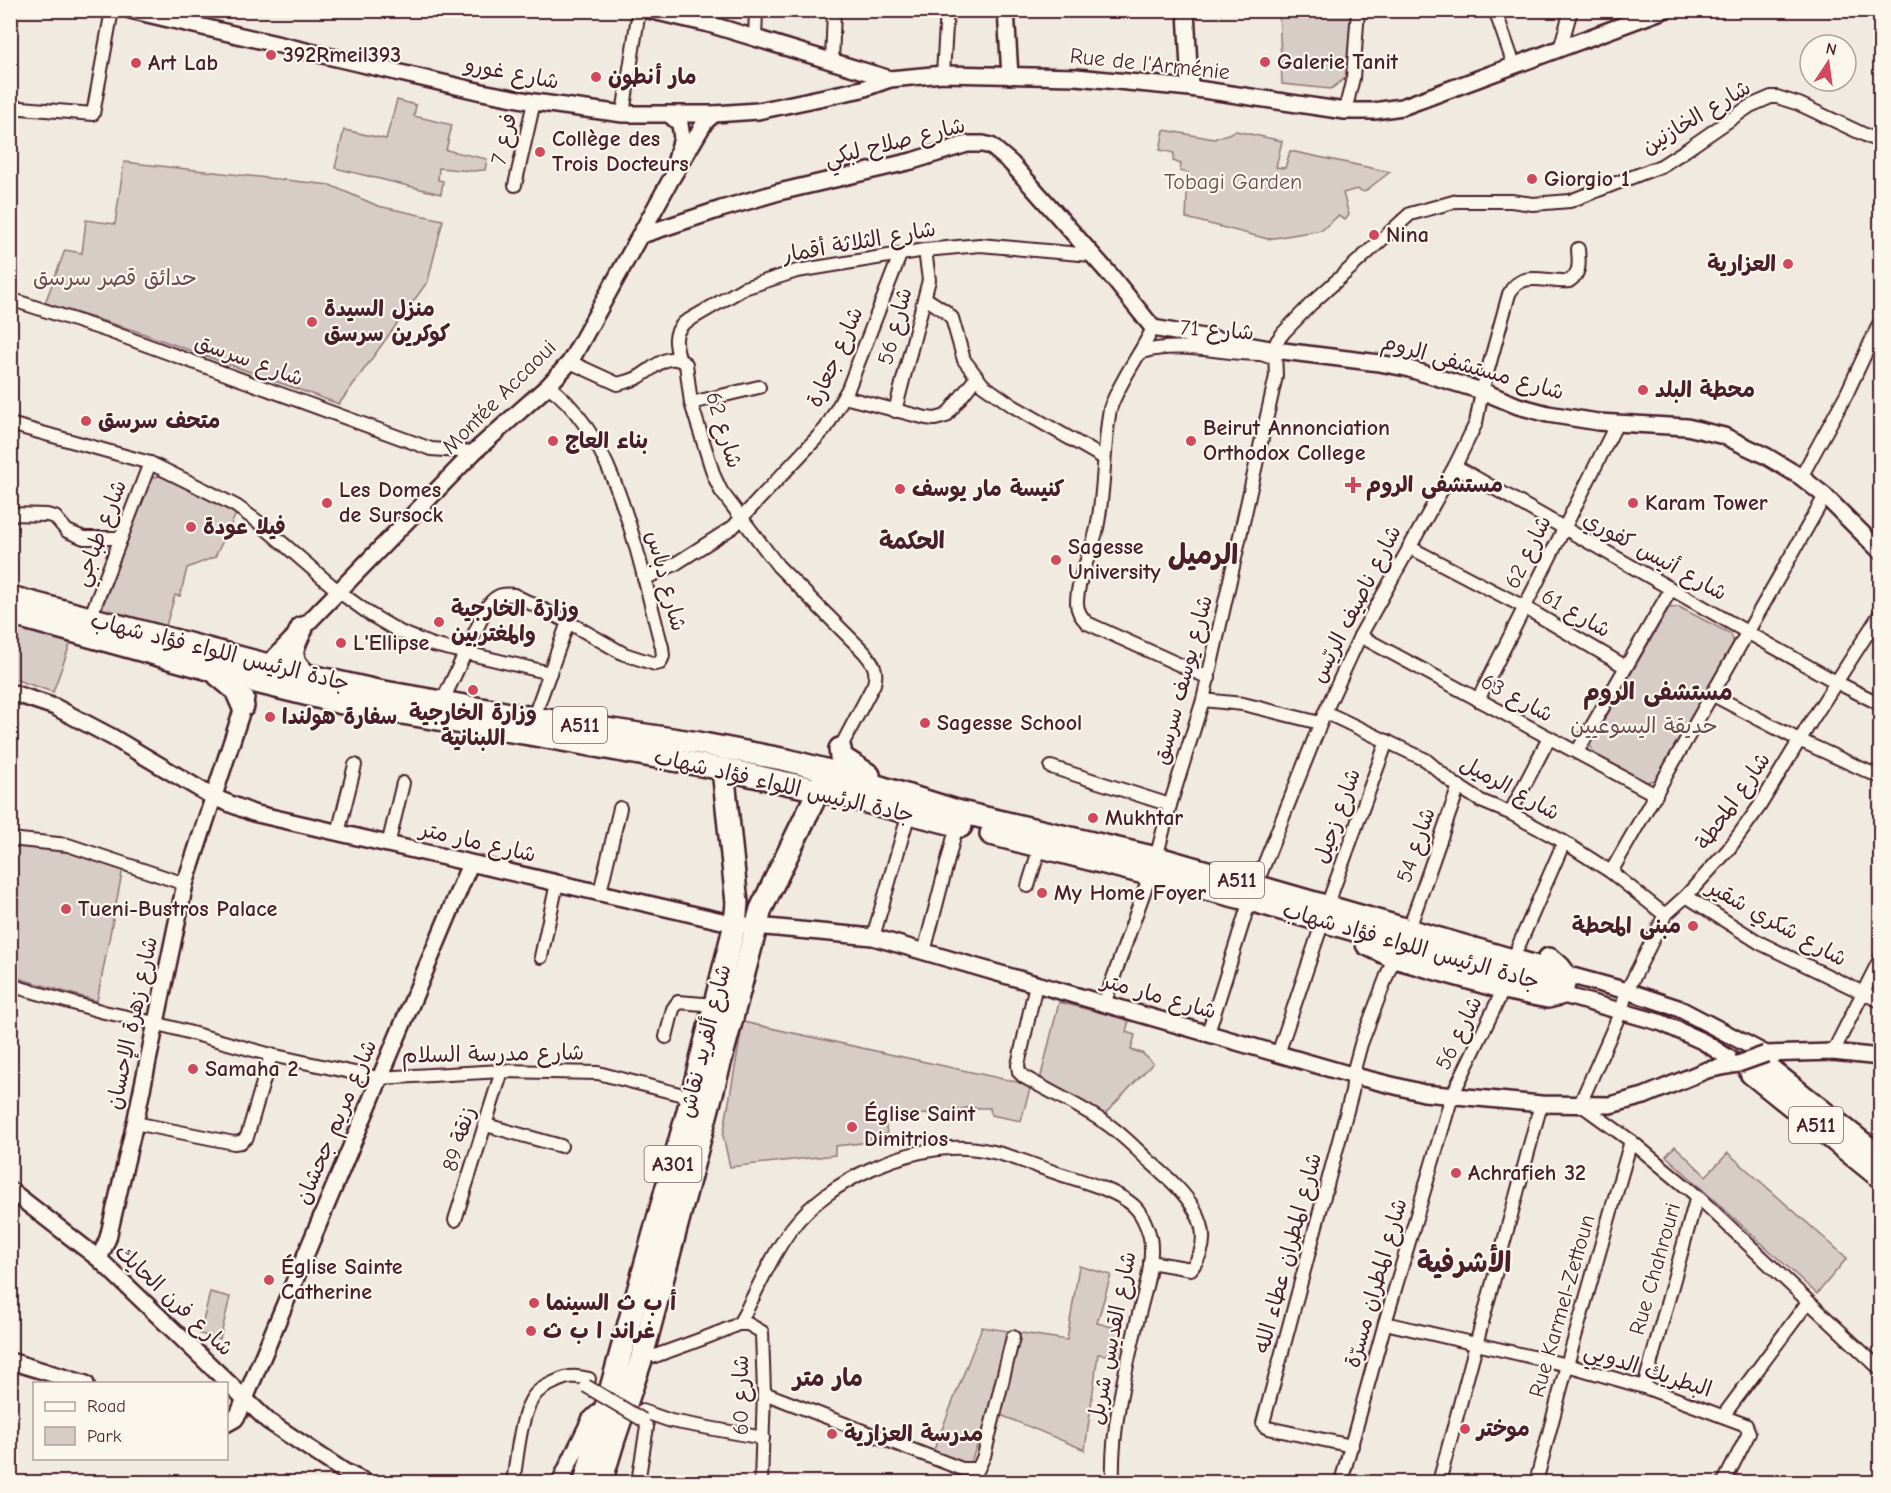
<svg xmlns="http://www.w3.org/2000/svg" width="1891" height="1493" font-family="'Comic Neue','Playpen Sans Arabic',sans-serif">
<style>
.green{fill:#d8ccc6;stroke:#917678;stroke-width:1.5}
.lines{fill:none;stroke-linecap:round;stroke-linejoin:round}
.trunk-tunnel{stroke:#cfc1bc;stroke-width:21;stroke-dasharray:21 10;stroke-linecap:butt}
.minor-casing{stroke:#4a1f2b;stroke-width:16}
.tertiary-casing{stroke:#4a1f2b;stroke-width:20}
.trunk-casing{stroke:#4a1f2b;stroke-width:26}
.minor{stroke:#fbf7ec;stroke-width:12}
.tertiary{stroke:#fbf7ec;stroke-width:15}
.trunk{stroke:#fbf7ec;stroke-width:21}
.minor-bridge-casing{stroke:#4a1f2b;stroke-width:16;stroke-linecap:butt}
.tertiary-bridge-casing{stroke:#4a1f2b;stroke-width:20;stroke-linecap:butt}
.minor-bridge{stroke:#fbf7ec;stroke-width:12}
.tertiary-bridge{stroke:#fbf7ec;stroke-width:15}
.poi-dot{fill:#d1495b;stroke:#fbf7ec;stroke-width:2}
.labels{text-anchor:middle;dominant-baseline:central;stroke-width:4.5;stroke-linejoin:round;paint-order:stroke}
.shield{fill:#fbf7ec;stroke:#7f6065;stroke-width:1.5}
.shield-label{font-size:21px;font-weight:bold;fill:#4a1f2b}
.poi-label{font-size:22px;font-weight:bold;fill:#4a1f2b;stroke:#fbf7ec;text-anchor:start}
.street-label{font-size:22px;fill:#4a1f2b;stroke:#fbf7ec}
.park-label{font-size:22px;fill:#6e4a52;stroke:#fbf7ec}
.neighbourhood-label{font-size:24px;font-weight:bold;fill:#4a1f2b;stroke:#fbf7ec}
.district-label{font-size:28px;font-weight:bold;fill:#4a1f2b;stroke:#fbf7ec}
</style>
<rect width="100%" height="100%" fill="#f0eae0"/>
<filter id="ink" filterUnits="userSpaceOnUse"><feTurbulence type="fractalNoise" baseFrequency=".0167" numOctaves="2"/><feDisplacementMap in="SourceGraphic" scale="12" xChannelSelector="R" yChannelSelector="G"/><feConvolveMatrix kernelMatrix="1 2 1 2 8 2 1 2 1" color-interpolation-filters="sRGB"/></filter>
<g filter="url(#ink)">
<g class="green">
<path d="M1279,11H1353L1348,76L1331,89L1282,84Z"/>
<path d="M397,100L416,105L414,116L452,125L446,150L487,159L485,170L471,171L439,168L438,180L443,181L441,194L335,168L344,130L386,139Z"/>
<path d="M1164,130L1214,139L1236,131L1282,141L1276,167L1285,168L1290,151L1390,172L1364,192L1357,189L1343,193L1349,215L1345,220L1338,216L1322,230L1268,239L1186,218L1188,173L1180,171L1181,164L1173,161L1174,153L1160,150Z"/>
<path d="M124,162L330,185L378,206L443,220L428,281L339,404L136,331L45,303L65,250L82,253L86,220L115,224Z"/>
<path d="M164,475L236,514L215,557L187,568L180,596L175,595L165,629L101,611L151,478Z"/>
<path d="M1679,607L1731,634L1734,643L1655,780L1646,782L1594,754L1590,745L1669,608Z"/>
<path d="M10,621L72,639L53,692L11,678Z"/>
<path d="M14,846L68,850L123,868L97,1001L11,976L10,873Z"/>
<path d="M1059,1002L1129,1020L1126,1032L1135,1035L1131,1050L1142,1053L1153,1063L1103,1116L1040,1080Z"/>
<path d="M743,1022L1031,1085L1021,1121L991,1115L990,1108H966L885,1120L887,1134L871,1137V1142L835,1146V1155L730,1167L723,1136Z"/>
<path d="M1675,1146L1706,1176L1728,1153L1847,1258L1817,1294L1666,1156Z"/>
<path d="M1079,1266L1111,1275L1097,1323L1124,1330L1118,1356L1098,1354L1085,1450L991,1411L969,1466L933,1452L982,1327L1067,1340Z"/>
<path d="M210,1292L230,1297L220,1339L200,1334Z"/>
</g>
<g class="lines">
<path class="trunk-tunnel" d="M1709,1031L1769,1068"/>
<g class="minor-casing">
<g id="minor">
<path d="M1495,10L1514,65"/>
<path d="M191,25L194,10"/>
<path d="M755,39L756,10"/>
<path d="M1560,49L1571,10"/>
<path d="M832,62L834,10"/>
<path d="M943,74L947,10"/>
<path d="M10,107L93,114L112,10"/>
<path d="M1345,111L1353,78L1358,10"/>
<path d="M623,114L639,10"/>
<path d="M515,185L534,102"/>
<path d="M925,298L945,311L952,318L964,360L983,385L1013,406L1104,458"/>
<path d="M10,299L111,332L431,449L474,452"/>
<path d="M1153,328C1140,355 1119,382 1110,409C1103,448 1105,489 1097,528C1092,552 1077,578 1077,603C1077,611 1081,617 1087,623L1209,678"/>
<path d="M1142,352C1180,341 1222,354 1261,354L1267,356"/>
<path d="M679,359C676,344 672,335 684,323L744,288L797,271L925,250L980,245L1091,255"/>
<path d="M570,362L618,384C624,382 631,381 637,378C653,370 668,349 686,364L691,403L714,476L721,491L778,566L864,652C873,663 878,669 874,684L837,754"/>
<path d="M844,397L926,418L935,419L946,416L976,378"/>
<path d="M691,403L759,387"/>
<path d="M895,411L929,280L925,250"/>
<path d="M10,424L150,463L205,490L236,506L257,521L338,591L371,615L400,632L433,645L550,673"/>
<path d="M1455,466L1747,632L1836,682L1880,704"/>
<path d="M1801,477L1847,393L1880,322"/>
<path d="M10,514L47,515L55,517L67,531L84,538H121"/>
<path d="M1409,547L1524,607L1626,667"/>
<path d="M644,579L675,564L733,527L826,428L848,389L900,255"/>
<path d="M1880,614L1810,723L1759,807L1728,850L1686,896L1665,915L1627,991L1621,1011L1580,1104L1631,1141L1697,1196L1880,1369"/>
<path d="M90,618L150,463"/>
<path d="M1360,636L1656,795"/>
<path d="M1713,695L1799,740L1880,777"/>
<path d="M1203,700L1243,704L1320,723"/>
<path d="M1478,700L1617,423"/>
<path d="M442,702L486,609C493,597 500,593 514,595L568,622"/>
<path d="M1325,712L1426,760L1453,783L1481,801L1510,813L1564,842L1611,872L1665,915"/>
<path d="M532,722L568,622L624,654L655,664L660,663L663,656L662,647C640,568 618,435 548,386"/>
<path d="M1577,752L1671,589"/>
<path d="M1051,767L1170,805"/>
<path d="M1510,813L1549,738"/>
<path d="M338,833L355,765"/>
<path d="M10,839L68,845L185,884"/>
<path d="M388,845L403,783"/>
<path d="M1611,872L1825,496"/>
<path d="M1028,886L1040,847"/>
<path d="M600,892L620,808"/>
<path d="M1686,896L1760,943L1880,1001"/>
<path d="M1327,906L1387,741"/>
<path d="M1413,917L1459,786"/>
<path d="M873,937L909,813"/>
<path d="M1518,947L1564,842"/>
<path d="M924,952L957,825"/>
<path d="M541,957L557,883"/>
<path d="M1036,984L1018,1065L1019,1072L1024,1077C1049,1091 1076,1104 1101,1120C1118,1130 1132,1145 1147,1159C1177,1186 1226,1225 1191,1269L1150,1262"/>
<path d="M10,985L104,1012L155,1023L271,1055L378,1078L502,1071L598,1073L691,1097"/>
<path d="M1104,1004L1156,858L1170,805L1203,700L1276,376L1275,350L1277,341L1284,332L1311,304L1410,214L1457,201H1511L1533,204L1570,201L1661,166L1686,150L1750,106L1771,97H1777L1799,104L1880,142"/>
<path d="M1208,1033L1250,900L1325,712L1360,636L1455,466L1476,423L1482,391L1509,294C1521,269 1546,283 1569,281C1581,273 1579,263 1578,249"/>
<path d="M666,1037L673,1009L678,1002L716,1005"/>
<path d="M1833,1052L1880,959"/>
<path d="M1278,1054L1323,921"/>
<path d="M135,1123L234,1143L241,1142L247,1137L271,1055"/>
<path d="M486,1125L561,1146"/>
<path d="M455,1220L502,1071"/>
<path d="M1385,1323L1567,1365L1644,1387L1746,1425L1749,1433L1724,1482"/>
<path d="M738,1324H748L762,1332L764,1393L761,1482"/>
<path d="M655,1356C668,1351 733,1329 739,1323C744,1317 748,1306 752,1299C764,1275 776,1249 792,1228C827,1181 909,1144 967,1148C1001,1150 1031,1165 1063,1175C1085,1182 1115,1190 1133,1205C1142,1213 1147,1226 1150,1237C1155,1265 1142,1299 1136,1326C1124,1377 1111,1430 1113,1482"/>
<path d="M1644,1387L1697,1196"/>
<path d="M764,1393L962,1469H978L984,1456L1013,1337"/>
<path d="M642,1411L671,1421L763,1438"/>
<path d="M1723,1416L1808,1302"/>
<path d="M1352,1446L1268,1428L1264,1426L1263,1423L1352,1092L1355,1066L1361,1044L1394,957"/>
<path d="M513,1482C517,1460 520,1414 534,1396C538,1390 546,1386 553,1383C566,1376 575,1375 589,1379"/>
<path d="M638,1482L647,1427"/>
<path d="M1341,1482L1385,1323L1452,1096L1504,988"/>
<path d="M1439,1482L1541,1104"/>
<path d="M1536,1482L1567,1365L1631,1141"/>
</g>
</g>
<g class="tertiary-casing">
<g id="tertiary">
<path d="M130,10L482,92L534,102L623,114H714L758,111L862,89L890,79L943,74L1076,77L1190,88L1345,111H1374L1402,107L1664,10"/>
<path d="M648,10L709,24L890,79"/>
<path d="M1006,10L1010,76"/>
<path d="M1186,10L1190,88"/>
<path d="M670,115L680,124L682,138L676,160"/>
<path d="M639,236L721,209L779,192L912,161L967,144H983L991,146L1011,163L1112,277L1153,328L1275,350L1379,363L1406,368L1482,391L1518,406L1548,414L1598,422L1687,427L1724,436L1766,456L1801,477L1825,496L1880,551"/>
<path d="M262,670L474,452L548,386L570,362L670,181L705,122L714,114"/>
<path d="M10,692L55,707L112,737L213,797L253,813L735,924L873,937L1355,1076L1424,1093L1541,1104L1610,1105L1644,1096L1707,1070L1738,1064"/>
<path d="M1565,974L1627,991L1678,1008L1766,1054L1833,1052L1880,1057"/>
<path d="M1560,994L1662,1023L1704,1042L1738,1064"/>
<path d="M10,1190L99,1259L268,1421L345,1472L365,1482"/>
<path d="M99,1259L108,1238L135,1123L185,884L246,698"/>
<path d="M10,1361L86,1384"/>
<path d="M226,1424L235,1419L239,1413L470,864"/>
<path d="M560,1482L590,1420L606,1405"/>
</g>
</g>
<g class="trunk-casing">
<g id="trunk">
<path d="M10,597L306,675L373,690L533,718L698,743L787,760L829,771L960,812L1169,861L1554,972"/>
<path d="M10,614L252,681L342,703L529,734L723,769L818,790L961,826"/>
<path d="M302,628C291,650 287,658 306,675"/>
<path d="M218,675L236,690L243,706"/>
<path d="M840,749L841,757L869,775"/>
<path d="M991,834L1250,900L1550,986"/>
<path d="M1367,944L1394,957L1504,988L1548,997L1560,994C1569,978 1565,969 1549,959"/>
<path d="M1769,1069L1880,1157"/>
<path d="M1751,1073L1880,1177"/>
<path d="M585,1482L688,1111L735,924L737,903L723,769"/>
<path d="M601,1482L614,1439L641,1360L761,909L824,779"/>
</g>
</g>
<use href="#minor" class="minor"/>
<use href="#tertiary" class="tertiary"/>
<use href="#trunk" class="trunk"/>
<g class="minor-bridge-casing">
<path id="minor-bridge" d="M586,1386L643,1420"/>
</g>
<g class="tertiary-bridge-casing">
<path id="tertiary-bridge" d="M1738,1064L1766,1054"/>
</g>
<use href="#minor-bridge" class="minor-bridge"/>
<use href="#tertiary-bridge" class="tertiary-bridge"/>
</g>
</g>
<g class="poi-dot">
<circle cx="271" cy="55" r="6"/>
<circle cx="1265" cy="62" r="6"/>
<circle cx="136" cy="63" r="6"/>
<circle cx="596" cy="77" r="6"/>
<circle cx="540" cy="152" r="6"/>
<circle cx="1532" cy="179" r="6"/>
<circle cx="1374" cy="235" r="6"/>
<circle cx="1788" cy="264" r="6"/>
<circle cx="312" cy="322" r="6"/>
<circle cx="1643" cy="390" r="6"/>
<circle cx="86" cy="421" r="6"/>
<circle cx="553" cy="441" r="6"/>
<circle cx="1191" cy="441" r="6"/>
<path d="M1350 476h6v6h6v6h-6v6h-6v-6h-6v-6h6z"/>
<circle cx="900" cy="489" r="6"/>
<circle cx="327" cy="503" r="6"/>
<circle cx="1633" cy="503" r="6"/>
<circle cx="191" cy="527" r="6"/>
<circle cx="1056" cy="560" r="6"/>
<circle cx="439" cy="622" r="6"/>
<circle cx="341" cy="643" r="6"/>
<circle cx="473" cy="690" r="6"/>
<circle cx="270" cy="717" r="6"/>
<circle cx="925" cy="723" r="6"/>
<circle cx="1093" cy="818" r="6"/>
<circle cx="1042" cy="893" r="6"/>
<circle cx="66" cy="909" r="6"/>
<circle cx="1693" cy="926" r="6"/>
<circle cx="193" cy="1069" r="6"/>
<circle cx="852" cy="1127" r="6"/>
<circle cx="1456" cy="1173" r="6"/>
<circle cx="269" cy="1280" r="6"/>
<circle cx="534" cy="1303" r="6"/>
<circle cx="531" cy="1331" r="6"/>
<circle cx="1465" cy="1429" r="6"/>
<circle cx="832" cy="1434" r="6"/>
</g>
<g class="labels">
<g class="shield">
<rect x="553" y="707" width="54" height="36" rx="4.5"/>
<rect x="1210" y="862" width="54" height="36" rx="4.5"/>
<rect x="1789" y="1107" width="54" height="36" rx="4.5"/>
<rect x="644.5" y="1146" width="57" height="36" rx="4.5"/>
</g>
<g class="shield-label">
<text x="580" y="725">A511</text>
<text x="1237" y="880">A511</text>
<text x="1816" y="1125">A511</text>
<text x="673" y="1164">A301</text>
</g>
<g class="poi-label">
<text x="283" y="55">392Rmeil393</text>
<text x="1277" y="62">Galerie Tanit</text>
<text x="148" y="63">Art Lab</text>
<text x="608" y="77">مار أنطون</text>
<text x="552" y="139">Collège des<tspan x="552" dy="25">Trois Docteurs</tspan></text>
<text x="1544" y="179">Giorgio 1</text>
<text x="1386" y="235">Nina</text>
<text x="1776" y="264" text-anchor="end">العزارية</text>
<text x="324" y="309">منزل السيدة<tspan x="324" dy="25">كوكرين سرسق</tspan></text>
<text x="1655" y="390">محطة البلد</text>
<text x="98" y="421">متحف سرسق</text>
<text x="1203" y="428">Beirut Annonciation<tspan x="1203" dy="25">Orthodox College</tspan></text>
<text x="565" y="441">بناء العاج</text>
<text x="1366" y="485">مستشفى الروم</text>
<text x="912" y="489">كنيسة مار يوسف</text>
<text x="339" y="490">Les Domes<tspan x="339" dy="25">de Sursock</tspan></text>
<text x="1645" y="503">Karam Tower</text>
<text x="203" y="527">فيلا عودة</text>
<text x="1068" y="547">Sagesse<tspan x="1068" dy="25">University</tspan></text>
<text x="451" y="609">وزارة الخارجية<tspan x="451" dy="25">والمغتربين</tspan></text>
<text x="353" y="643">L'Ellipse</text>
<text x="473" y="713" text-anchor="middle">وزارة الخارجية<tspan x="473" dy="25">اللبنانية</tspan></text>
<text x="282" y="717">سفارة هولندا</text>
<text x="937" y="723">Sagesse School</text>
<text x="1105" y="818">Mukhtar</text>
<text x="1054" y="893">My Home Foyer</text>
<text x="78" y="909">Tueni-Bustros Palace</text>
<text x="1681" y="926" text-anchor="end">مبنى المحطة</text>
<text x="205" y="1069">Samaha 2</text>
<text x="864" y="1114">Église Saint<tspan x="864" dy="25">Dimitrios</tspan></text>
<text x="1468" y="1173">Achrafieh 32</text>
<text x="281" y="1267">Église Sainte<tspan x="281" dy="25">Catherine</tspan></text>
<text x="546" y="1303">أ ب ث السينما</text>
<text x="543" y="1331">غراند ا ب ث</text>
<text x="1477" y="1429">موختر</text>
<text x="844" y="1434">مدرسة العزارية</text>
</g>
<g class="street-label">
<text transform="translate(1150 64) rotate(6)">Rue de l'Arménie</text>
<text transform="translate(512 73) rotate(11)">شارع غورو</text>
<text transform="translate(1696 117) rotate(-31)">شارع الخازنين</text>
<text transform="translate(504 139) rotate(-77)">فرع 7</text>
<text transform="translate(895 142) rotate(-14)">شارع صلاح لبكي</text>
<text transform="translate(859 242) rotate(-10)">شارع الثلاثة أقمار</text>
<text transform="translate(895 326) rotate(-75)">شارع 56</text>
<text transform="translate(1217 330) rotate(4)">شارع 71</text>
<text transform="translate(835 357) rotate(-66)">شارع جعارة</text>
<text transform="translate(249 360) rotate(20)">شارع سرسق</text>
<text transform="translate(1473 367) rotate(16)">شارع مستشفى الروم</text>
<text transform="translate(499 397) rotate(-45)">Montée Accaoui</text>
<text transform="translate(724 430) rotate(73)">شارع 62</text>
<text transform="translate(100 533) rotate(-69)">شارع طباجي</text>
<text transform="translate(1528 552) rotate(-64)">شارع 62</text>
<text transform="translate(1655 556) rotate(29)">شارع أنيس كفوري</text>
<text transform="translate(666 581) rotate(75)">شارع دباس</text>
<text transform="translate(1356 604) rotate(-63)">شارع ناصيف الريّس</text>
<text transform="translate(1576 613) rotate(30)">شارع 61</text>
<text transform="translate(220 652) rotate(14)">جادة الرئيس اللواء فؤاد شهاب</text>
<text transform="translate(1183 680) rotate(-75)">شارع يوسف سرسق</text>
<text transform="translate(1517 698) rotate(28)">شارع 63</text>
<text transform="translate(784 786) rotate(13)">جادة الرئيس اللواء فؤاد شهاب</text>
<text transform="translate(1510 788) rotate(29)">شارع الرميل</text>
<text transform="translate(1733 801) rotate(-55)">شارع المحطة</text>
<text transform="translate(1337 816) rotate(-70)">شارع زحيل</text>
<text transform="translate(478 842) rotate(13)">شارع مار متر</text>
<text transform="translate(1416 845) rotate(-71)">شارع 54</text>
<text transform="translate(1777 923) rotate(29)">شارع شكري شقير</text>
<text transform="translate(1411 946) rotate(16)">جادة الرئيس اللواء فؤاد شهاب</text>
<text transform="translate(1159 996) rotate(16)">شارع مار متر</text>
<text transform="translate(132 1023) rotate(-78)">شارع زهرة الإحسان</text>
<text transform="translate(1459 1033) rotate(-64)">شارع 56</text>
<text transform="translate(705 1041) rotate(-76)">شارع ألفريد نقاش</text>
<text transform="translate(493 1054) rotate(-1)">شارع مدرسة السلام</text>
<text transform="translate(336 1122) rotate(-67)">شارع مريم جحشان</text>
<text transform="translate(459 1139) rotate(-73)">زنقة 89</text>
<text transform="translate(1288 1253) rotate(-75)">شارع المطران عطاء الله</text>
<text transform="translate(1655 1269) rotate(-74)">Rue Chahrouri</text>
<text transform="translate(1376 1283) rotate(-74)">شارع المطران مسرّة</text>
<text transform="translate(174 1300) rotate(43)">شارع فرن الحايك</text>
<text transform="translate(1562 1306) rotate(-74)">Rue Karmel-Zettoun</text>
<text transform="translate(1112 1338) rotate(-79)">شارع القديس شربل</text>
<text transform="translate(1648 1370) rotate(18)">البطريك الدويي</text>
<text transform="translate(741 1395) rotate(-90)">شارع 60</text>
</g>
<g class="park-label">
<text x="1233" y="182">Tobagi Garden</text>
<text x="115" y="278">حدائق قصر سرسق</text>
<text x="1644" y="726">حديقة اليسوعيين</text>
</g>
<g class="neighbourhood-label">
<text x="912" y="541">الحكمة</text>
<text x="1658" y="692">مستشفى الروم</text>
<text x="828" y="1378">مار متر</text>
</g>
<g class="district-label">
<text x="1203" y="555">الرميل</text>
<text x="1464" y="1263">الأشرفية</text>
</g>
</g>
<rect width="1891" height="1493" fill="none" stroke="#fbf7ec" stroke-width="36"/>
<rect x="18" y="18" width="1855" height="1457" fill="none" stroke="#4a1f2b" stroke-width="2" filter="url(#ink)"/>
<rect x="33" y="1382" width="195" height="78" fill="#fbf7ec" stroke="#b4a19f" stroke-width="1.5"/>
<rect x="45" y="1402" width="30" height="9" fill="#fbf7ec" stroke="#b4a19f" stroke-width="1.5"/>
<text x="87" y="1412" font-size="18" fill="#4a1f2b">Road</text>
<rect x="45" y="1427" width="30" height="18" fill="#d8ccc6" stroke="#b4a19f" stroke-width="1.5"/>
<text x="87" y="1442" font-size="18" fill="#4a1f2b">Park</text>
<g transform="translate(1828 63) rotate(13)"><circle r="28" fill="#fbf7ec" stroke="#b4a19f" stroke-width="1.5"/>
<path d="M0-4.5L10 22L0 15L-10 22Z" fill="#d1495b"/>
<text y="-9" font-size="16" font-weight="bold" text-anchor="middle" fill="#4a1f2b">N</text>
</g>
</svg>
